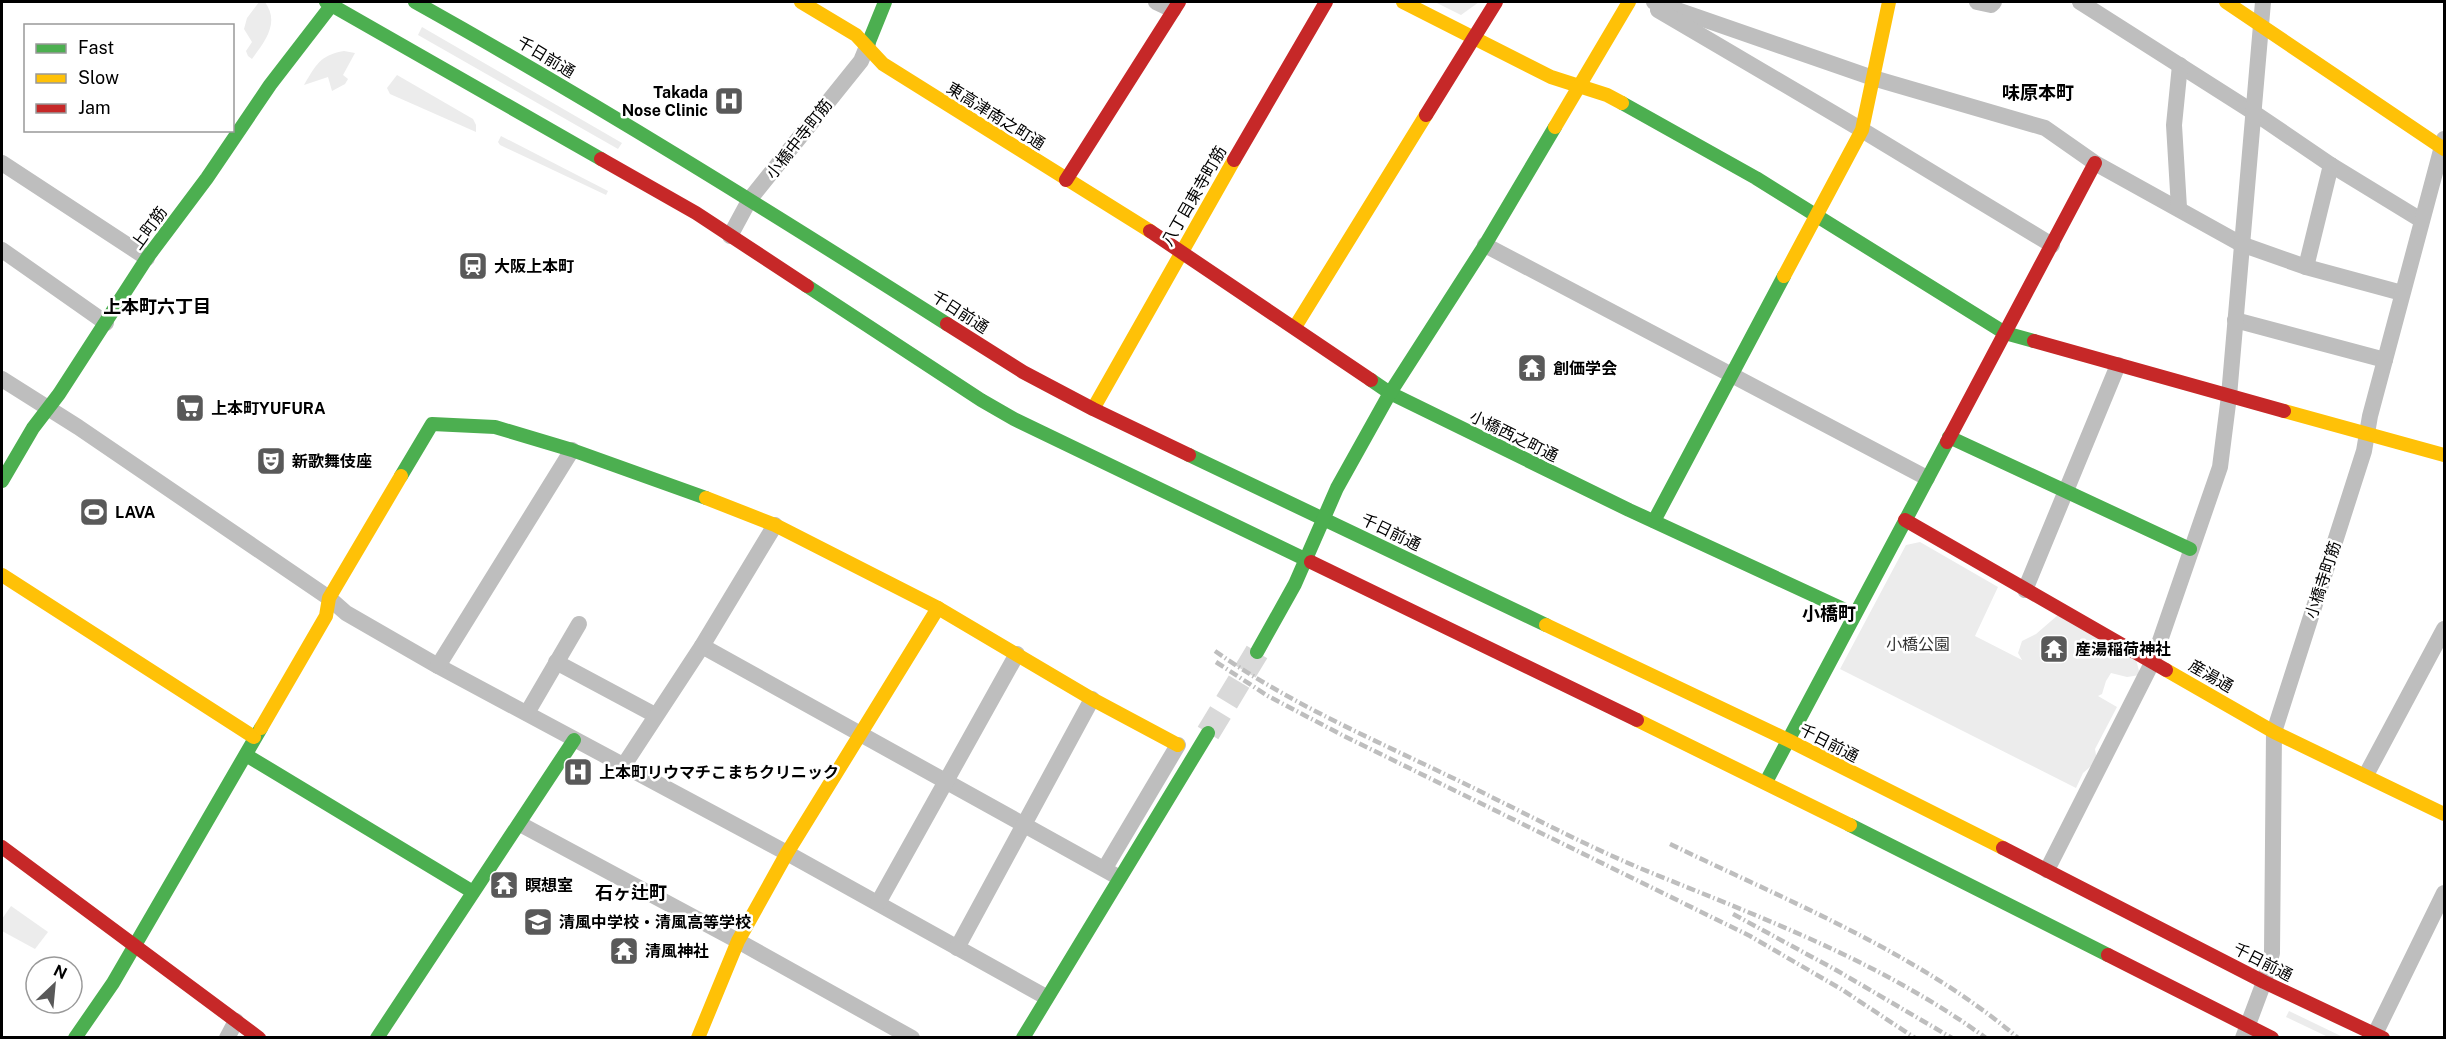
<svg xmlns="http://www.w3.org/2000/svg" width="2446" height="1039" font-family="'Public Sans','Noto Sans JP',sans-serif">
<style>
.green{fill:#ececec}
.lines{fill:none;stroke-linecap:round;stroke-linejoin:round}
.secondary-tunnel{stroke:#d9d9d9;stroke-width:24;stroke-dasharray:24 12;stroke-linecap:butt}
.street{stroke:#bebebe;stroke-width:16}
.fast{stroke:#4caf50;stroke-width:14}
.slow{stroke:#ffc107;stroke-width:14}
.jam{stroke:#c62828;stroke-width:14}
.rail{stroke:#bebebe;stroke-width:4.5;stroke-dasharray:9 3 1.5 3;stroke-linecap:butt}
.labels{text-anchor:middle;dominant-baseline:central;stroke-width:5;stroke-linejoin:round;paint-order:stroke}
.street-label{font-size:16px;fill:#000;stroke:#fff}
.poi-label{font-size:16px;font-weight:bold;fill:#000;stroke:#fff;text-anchor:start}
.park-label{font-size:16px;fill:#333;stroke:#fff}
.neighbourhood-label{font-size:18px;font-weight:bold;fill:#000;stroke:#fff}
</style>
<rect width="100%" height="100%" fill="#fff"/>
<g class="green">
<path d="M259,2H265C280,23 265,41 252,59L248,56L246,51L252,42L244,29L247,18Z"/>
<path d="M1435,2H1479L1461,15Z"/>
<path d="M422,27L622,143L618,149L418,35Z"/>
<path d="M344,51L355,53L343,75L348,79L345,84L332,91L328,77L304,85C316,65 320,55 344,51Z"/>
<path d="M397,75L473,119L476,125V132L390,94L387,88Z"/>
<path d="M501,136L608,191L606,195L500,145L498,142Z"/>
<path d="M1920,542L1998,587L1975,636L2022,660L2018,653L2022,641L2036,634L2058,615L2136,659L2140,675L2127,677L2111,673L2106,681L2102,694L2098,696L2117,707L2095,749L2097,761L2083,773L2076,788L1840,669L1906,545Z"/>
<path d="M11,906L48,932L35,949L2,931V919Z"/>
<path d="M2289,1011L2343,1037H2328L2286,1017Z"/>
</g>
<g class="lines">
<path class="secondary-tunnel" d="M1208,733L1257,652"/>
<g class="street">
<path d="M1156,2L1173,10"/>
<path d="M1654,2L1873,78L2045,128L2095,163L2241,244L2306,267L2402,293"/>
<path d="M1977,2L1991,5L1994,2"/>
<path d="M2080,2L2253,112L2331,165L2421,220"/>
<path d="M1658,10L1862,130L2052,245"/>
<path d="M2,163L147,258"/>
<path d="M2179,208L2174,125L2180,65"/>
<path d="M730,236L750,199L861,61L868,44"/>
<path d="M1485,245L1927,478"/>
<path d="M2,250L106,323"/>
<path d="M2306,267L2331,165"/>
<path d="M2235,320L2385,360"/>
<path d="M2,379L78,427L329,598L346,613L438,666L787,853L1046,997"/>
<path d="M2025,590L2118,365"/>
<path d="M702,646L1118,877"/>
<path d="M556,662L655,715"/>
<path d="M438,666L572,450"/>
<path d="M527,713L579,624"/>
<path d="M624,765L702,646L775,525"/>
<path d="M2366,775L2444,629"/>
<path d="M520,824L738,941L912,1038"/>
<path d="M1105,868L1178,745"/>
<path d="M2047,870L2153,661L2220,467L2229,396L2263,2"/>
<path d="M878,903L1017,654"/>
<path d="M957,948L1092,699"/>
<path d="M2375,1034L2444,893"/>
<path d="M227,1038L236,1021"/>
<path d="M2243,1038L2264,982L2272,953L2274,732L2364,451L2370,416L2444,139"/>
</g>
<g class="fast">
<path d="M326,2L601,159"/>
<path d="M415,2C596,103 772,213 947,324"/>
<path d="M868,44L885,2"/>
<path d="M1622,103L1756,178L2005,333L2034,341"/>
<path d="M807,286L981,400L1014,419L1311,562"/>
<path d="M1371,380L1390,393L1629,510L1854,614"/>
<path d="M1949,437L2190,549"/>
<path d="M1189,455L1546,625"/>
<path d="M401,476L432,424L495,427L572,450L706,498"/>
<path d="M2,481L33,428L59,394L147,258L207,178L270,85L334,2"/>
<path d="M1654,521L1784,276"/>
<path d="M1257,652L1295,584L1337,488L1390,393L1485,245L1555,127"/>
<path d="M246,755L473,892"/>
<path d="M1766,782L1947,442"/>
<path d="M1850,825L2108,955"/>
<path d="M75,1038L113,983L261,728"/>
<path d="M377,1038L574,740"/>
<path d="M1023,1038L1208,733"/>
</g>
<g class="slow">
<path d="M801,2L856,35L883,64L1150,231"/>
<path d="M1403,2L1551,77L1607,95L1622,103"/>
<path d="M2226,2L2444,149"/>
<path d="M1555,127L1629,2"/>
<path d="M1784,276L1862,130L1889,2"/>
<path d="M1295,327L1426,115"/>
<path d="M1093,409L1234,160"/>
<path d="M2284,411L2444,455"/>
<path d="M706,498L775,525L938,608L1092,699L1178,745"/>
<path d="M2,575L254,737"/>
<path d="M1546,625L1788,740L2003,848"/>
<path d="M2166,670L2274,732L2444,814"/>
<path d="M1637,720L1850,825"/>
<path d="M261,728L326,616L329,598L401,476"/>
<path d="M698,1038L738,941L787,853L938,608"/>
</g>
<g class="jam">
<path d="M1426,115L1496,2"/>
<path d="M601,159L696,213L807,286"/>
<path d="M1234,160L1326,2"/>
<path d="M1066,180L1179,2"/>
<path d="M1150,231L1371,380"/>
<path d="M947,324L1023,372L1093,409L1189,455"/>
<path d="M2034,341L2284,411"/>
<path d="M1947,442L2095,163"/>
<path d="M1905,520L2166,670"/>
<path d="M1311,562L1637,720"/>
<path d="M2,847L259,1038"/>
<path d="M2003,848L2264,982L2383,1038"/>
<path d="M2108,955L2272,1038"/>
</g>
<g class="rail">
<path d="M1215,651C1290,704 1377,741 1459,781C1519,810 1580,843 1642,869C1762,918 1880,961 1986,1038"/>
<path d="M1216,662L1268,696L1342,735L1750,936L1841,989L1915,1038"/>
<path d="M1670,844C1786,900 1920,954 2018,1038"/>
<path d="M1733,914L1836,970L1952,1038"/>
</g>
</g>
<defs>
<g id="hospital-square" transform="scale(1.5)"><rect x="-9" y="-9" width="18" height="18" rx="4" fill="#595959" stroke="#fff"/><path d="M-5-5h3v3.5h4V-5h3V5h-3V1.5h-4V5h-3Z" fill="#fff"/></g>
<g id="station-square" transform="scale(1.5)"><rect x="-9" y="-9" width="18" height="18" rx="4" fill="#595959" stroke="#fff"/><path d="M-3-6H3Q5-6 5-4V2Q5 4 3 4L4.5 6H3L1.5 4h-3L-3 6H-4.5L-3 4Q-5 4-5 2V-4Q-5-6-3-6ZM-3.5-4v3h7v-3ZM-3.5 1v1.5H-2V1ZM2 1v1.5H3.5V1Z" fill="#fff"/></g>
<g id="temple-square" transform="scale(1.5)"><rect x="-9" y="-9" width="18" height="18" rx="4" fill="#595959" stroke="#fff"/><path d="M0-6L5-2H3V0L6.5 2.5H4V6H1.5V3h-3V6H-4V2.5H-6.5L-3 0V-2H-5Z" fill="#fff"/></g>
<g id="supermarket-square" transform="scale(1.5)"><rect x="-9" y="-9" width="18" height="18" rx="4" fill="#595959" stroke="#fff"/><path d="M-6-5.5h2.5l.6 2H6L4.5 2H-2.5L-4.4-4H-6ZM-1.5 3.2a1.3 1.3 0 1 0 .1 0ZM3 3.2a1.3 1.3 0 1 0 .1 0Z" fill="#fff"/></g>
<g id="theatre-square" transform="scale(1.5)"><rect x="-9" y="-9" width="18" height="18" rx="4" fill="#595959" stroke="#fff"/><path d="M-5-5.5Q0-4 5-5.5V0Q5 5 0 6Q-5 5-5 0ZM-3.3-2.5H-1v1.5H-3.3ZM1-2.5H3.3v1.5H1ZM-2.8 1Q0 5.5 2.8 1Z" fill="#fff"/></g>
<g id="stadium-square" transform="scale(1.5)"><rect x="-9" y="-9" width="18" height="18" rx="4" fill="#595959" stroke="#fff"/><path d="M0-5a6.5 5 0 1 0 0 10a6.5 5 0 1 0 0-10ZM-3.5-1.8h7v3.6h-7Z" fill="#fff"/></g>
<g id="school-square" transform="scale(1.5)"><rect x="-9" y="-9" width="18" height="18" rx="4" fill="#595959" stroke="#fff"/><path d="M0-5L7-2L0 1L-7-2ZM-4 1L0 2.5L4 1V4Q0 6-4 4Z" fill="#fff"/></g>
</defs>
<g fill-rule="evenodd">
<use href="#hospital-square" x="729" y="101"/>
<use href="#station-square" x="473" y="266"/>
<use href="#temple-square" x="1532" y="368"/>
<use href="#supermarket-square" x="190" y="408"/>
<use href="#theatre-square" x="271" y="461"/>
<use href="#stadium-square" x="94" y="512"/>
<use href="#temple-square" x="2054" y="649"/>
<use href="#hospital-square" x="578" y="772"/>
<use href="#temple-square" x="504" y="885"/>
<use href="#school-square" x="538" y="922"/>
<use href="#temple-square" x="624" y="951"/>
</g>
<g class="labels">
<g class="street-label">
<text transform="translate(546 57) rotate(31)">千日前通</text>
<text transform="translate(996 116) rotate(32)">東高津南之町通</text>
<text transform="translate(799 139) rotate(-52)">小橋中寺町筋</text>
<text transform="translate(1194 196) rotate(-60)">八丁目東寺町筋</text>
<text transform="translate(149 228) rotate(-54)">上町筋</text>
<text transform="translate(960 312) rotate(33)">千日前通</text>
<text transform="translate(1514 436) rotate(26)">小橋西之町通</text>
<text transform="translate(1391 532) rotate(26)">千日前通</text>
<text transform="translate(2323 580) rotate(-72)">小橋寺町筋</text>
<text transform="translate(2211 676) rotate(30)">産湯通</text>
<text transform="translate(1829 743) rotate(27)">千日前通</text>
<text transform="translate(2263 962) rotate(27)">千日前通</text>
</g>
<g class="poi-label">
<text x="708" y="92" text-anchor="end">Takada<tspan x="708" dy="18">Nose Clinic</tspan></text>
<text x="494" y="266">大阪上本町</text>
<text x="1553" y="368">創価学会</text>
<text x="211" y="408">上本町YUFURA</text>
<text x="292" y="461">新歌舞伎座</text>
<text x="115" y="512">LAVA</text>
<text x="2075" y="649">産湯稲荷神社</text>
<text x="599" y="772">上本町リウマチこまちクリニック</text>
<text x="525" y="885">瞑想室</text>
<text x="559" y="922">清風中学校・清風高等学校</text>
<text x="645" y="951">清風神社</text>
</g>
<g class="park-label">
<text x="1918" y="644">小橋公園</text>
</g>
<g class="neighbourhood-label">
<text x="2038" y="92">味原本町</text>
<text x="157" y="306">上本町六丁目</text>
<text x="1829" y="613">小橋町</text>
<text x="631" y="892">石ヶ辻町</text>
</g>
</g>
<rect width="2446" height="1039" fill="none" stroke="#000000" stroke-width="6"/>
<rect x="24" y="24" width="210" height="108" fill="#ffffff" stroke="#999999" stroke-width="1.5"/>
<rect x="36" y="44" width="30" height="9" fill="#4caf50" stroke="#999999" stroke-width="1.5"/>
<text x="78" y="54" font-size="18" fill="#000000">Fast</text>
<rect x="36" y="74" width="30" height="9" fill="#ffc107" stroke="#999999" stroke-width="1.5"/>
<text x="78" y="84" font-size="18" fill="#000000">Slow</text>
<rect x="36" y="104" width="30" height="9" fill="#c62828" stroke="#999999" stroke-width="1.5"/>
<text x="78" y="114" font-size="18" fill="#000000">Jam</text>
<g transform="translate(54 985) rotate(26)"><circle r="28" fill="#ffffff" stroke="#999999" stroke-width="1.5"/>
<path d="M0-4.5L10 22L0 15L-10 22Z" fill="#595959"/>
<text y="-9" font-size="16" font-weight="bold" text-anchor="middle" fill="#000000">N</text>
</g>
</svg>
